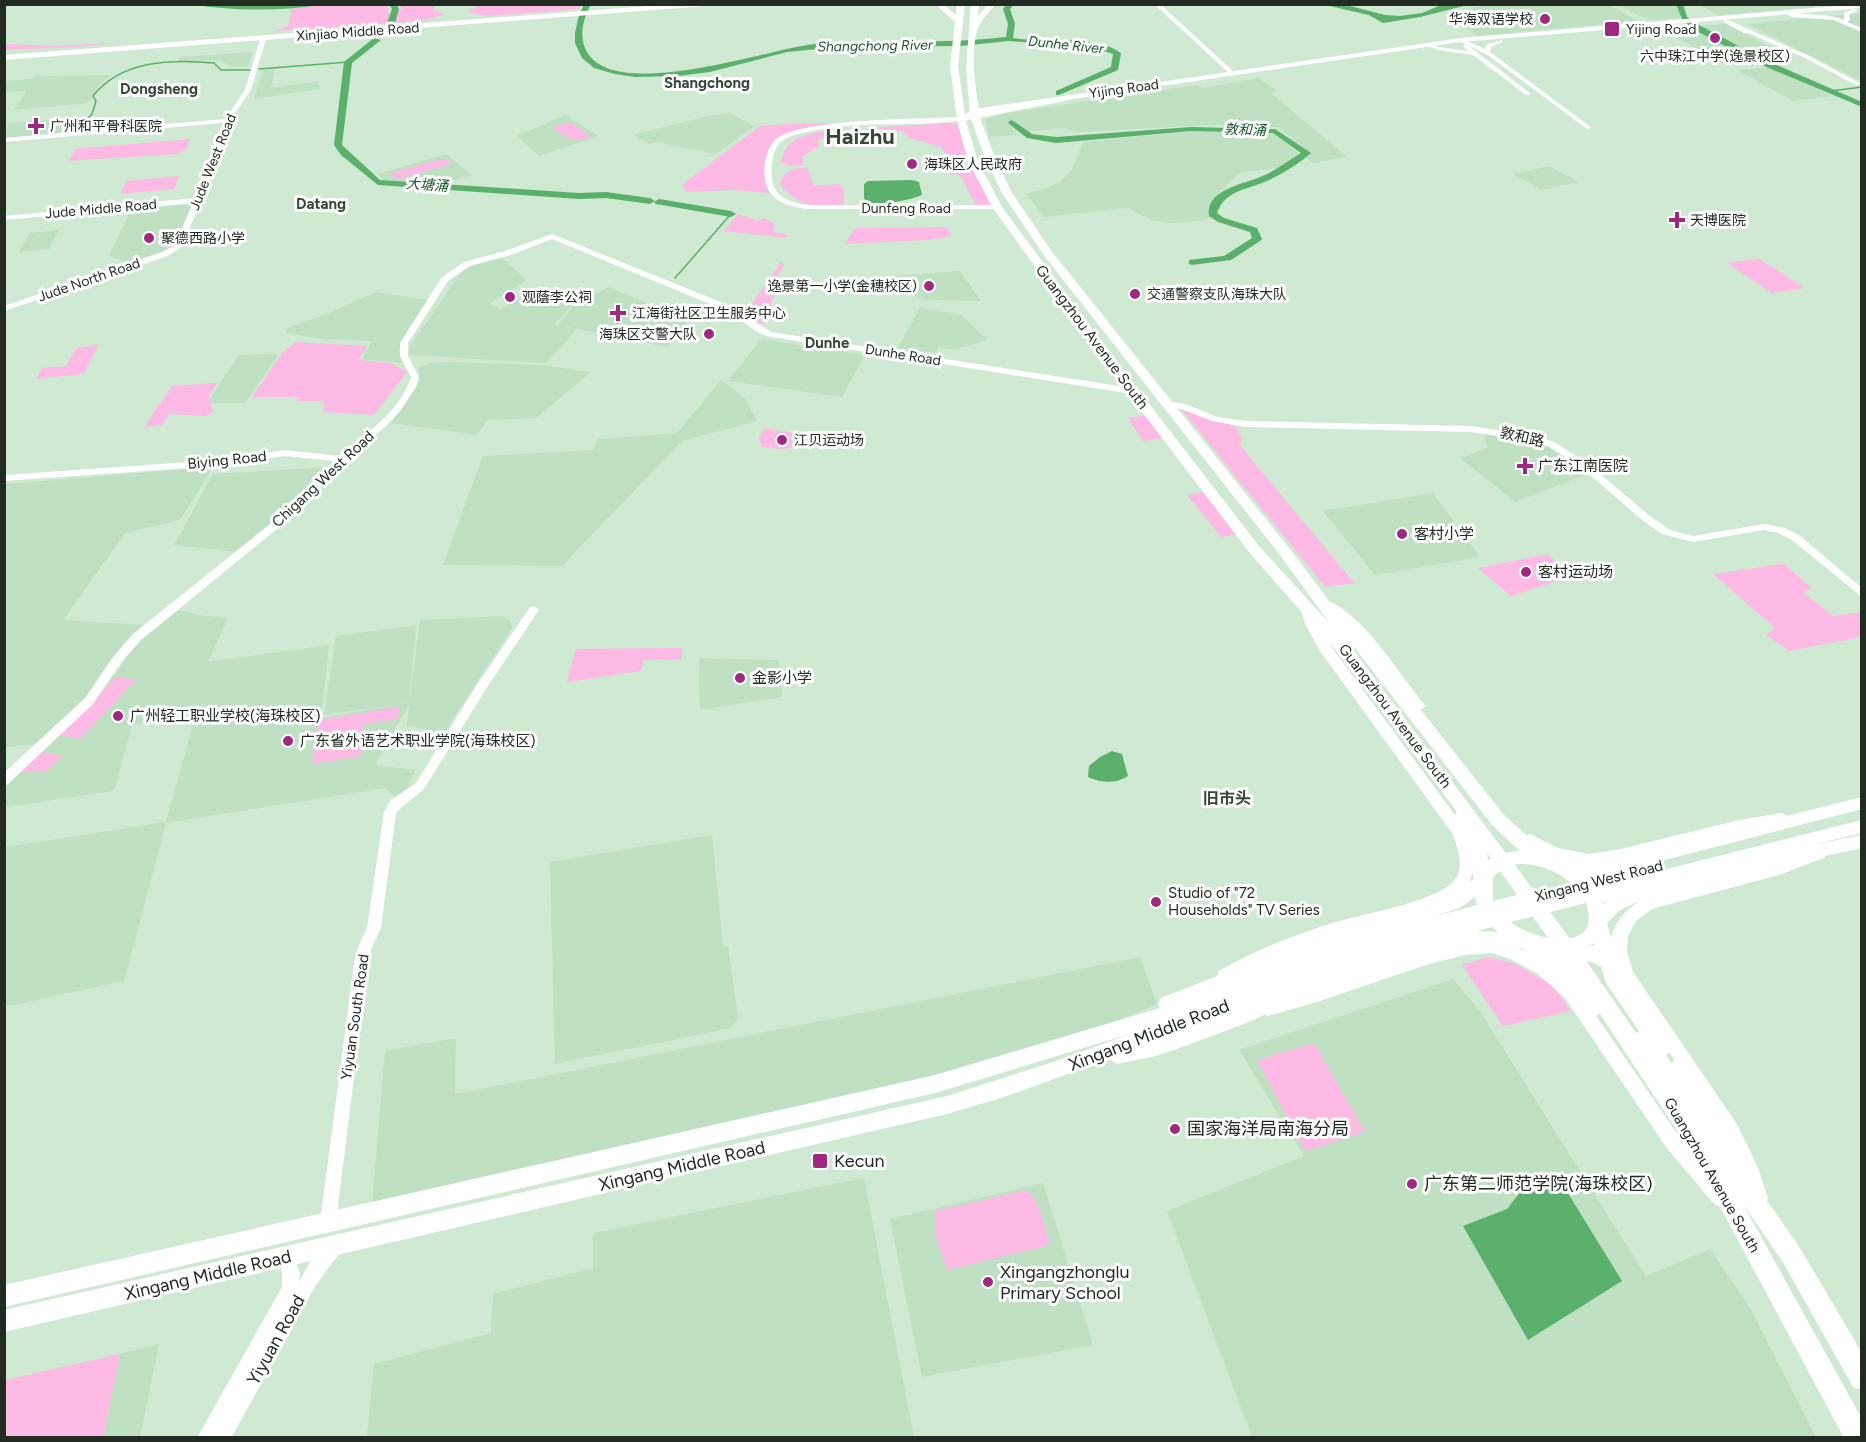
<svg xmlns="http://www.w3.org/2000/svg" width="1866" height="1442" font-family="Figtree,'Noto Sans SC',sans-serif">
<style>
.built{fill:#c0e0c4}
.green{fill:#fdbae5}
.water{fill:#5bb06c}
.lines{fill:none;stroke-linecap:round;stroke-linejoin:round}
.stream{stroke:#5bb06c;stroke-width:1.5}
.river{fill:#5bb06c;fill-rule:evenodd}
.tertiary{fill:#fff;fill-rule:evenodd}
.secondary{fill:#fff;fill-rule:evenodd}
.primary{fill:#fff;fill-rule:evenodd}
.trunk{fill:#fff;fill-rule:evenodd}
.poi-dot{fill:#9f2880;stroke:#fff;stroke-width:2}
.labels{text-anchor:middle;dominant-baseline:central;stroke-width:6;stroke-linejoin:round;paint-order:stroke}
.far-poi-label{font-size:14px;fill:#212b22;stroke:#fff;text-anchor:start}
.far-street-label{font-size:14px;fill:#212b22;stroke:#fff}
.far-water-label{font-size:14px;font-style:italic;fill:#185428;stroke:#fff}
.far-quarter-label{font-size:15px;font-weight:bold;fill:#344a37;stroke:#fff}
.street-label{font-size:15px;fill:#212b22;stroke:#fff}
.poi-label{font-size:15px;fill:#212b22;stroke:#fff;text-anchor:start}
.neighbourhood-label{font-size:16px;font-weight:bold;fill:#344a37;stroke:#fff}
.near-street-label{font-size:18px;fill:#212b22;stroke:#fff}
.near-poi-label{font-size:18px;fill:#212b22;stroke:#fff;text-anchor:start}
.far-town-label{font-size:22px;font-weight:bold;fill:#344a37;stroke:#fff}
</style>
<rect width="100%" height="100%" fill="#cfe9d2"/>
<g class="built">
<path d="M1609,5L1638,21L1477,36L1450,15L1454,11L1486,5Z"/>
<path d="M1619,5H1676L1680,10V18L1656,20L1641,17Z"/>
<path d="M1811,5L1815,7L1719,15L1699,5Z"/>
<path d="M1861,13V81L1747,24Z"/>
<path d="M1725,24L1795,59L1728,66L1662,29Z"/>
<path d="M253,52L248,66L232,67L219,60L178,61L180,57Z"/>
<path d="M1772,67L1831,96L1793,101L1737,70Z"/>
<path d="M275,69L271,88L318,81L320,89L254,99L263,70Z"/>
<path d="M111,75L98,86L88,103L14,110L27,91L5,92V81L33,79L36,76Z"/>
<path d="M1259,78L1277,91L1271,93L1347,157L1313,163L1306,158L1311,154L1278,127L1215,125L1077,132L1062,128L1026,132L1016,122L1008,123L1017,135L989,137L986,124V119L1006,113L1197,85L1203,88Z"/>
<path d="M729,113L754,126L716,154L655,142L649,144L633,135L712,115Z"/>
<path d="M565,115L598,136L539,156L517,136Z"/>
<path d="M71,118L61,133L5,138V130L9,123Z"/>
<path d="M1194,131L1274,132L1299,153L1277,168L1241,172L1218,193L1209,210L1210,218L1191,222L1168,223L1151,220L1127,208L1044,217L1026,194L1044,189L1060,182L1072,169L1083,142Z"/>
<path d="M446,154L472,175L438,185L394,182L384,180L378,174Z"/>
<path d="M1549,166L1579,182L1542,190L1513,174Z"/>
<path d="M195,204L177,247L135,264L109,256L131,210Z"/>
<path d="M59,230L49,249L19,252L30,233Z"/>
<path d="M500,257L527,280L489,304L501,309L528,293L536,296L548,292L574,302L555,325L576,329L564,344L545,363L411,355L409,348L464,267Z"/>
<path d="M960,271L981,301L925,300L911,294L889,295L884,277Z"/>
<path d="M609,287L688,321L667,347L558,325L574,305Z"/>
<path d="M376,292L430,300L401,343L399,352L404,363L362,359L372,341L324,339L286,333L287,328L329,313Z"/>
<path d="M920,308L962,315L987,340L954,350L939,347L935,353L898,348Z"/>
<path d="M761,339L865,355L842,397L728,381Z"/>
<path d="M278,354L245,403H207L239,355Z"/>
<path d="M451,362L543,365L591,372L536,418L487,420L477,435L391,423L419,382V367L430,363Z"/>
<path d="M721,380L745,398L757,421L682,441L562,566L443,565L483,456L593,450L598,439L677,433Z"/>
<path d="M1485,432L1543,444L1590,473L1516,502L1461,459L1488,447L1485,441Z"/>
<path d="M213,467L180,520L125,533L63,620L143,625L96,690L37,744L5,747V484Z"/>
<path d="M329,467L310,491L238,552L174,545L213,474Z"/>
<path d="M1433,493L1480,557L1375,575L1323,511Z"/>
<path d="M179,610L198,615L228,618L208,662L329,645L321,718L407,703L324,715L336,636L416,625L409,703L420,620L503,616L511,622L512,628L444,733L407,726L409,705L375,765L415,770L407,790L395,796L385,788L166,823L124,981L5,1007V847L166,822L198,707L132,726L114,791L5,807V781L117,672L132,647Z"/>
<path d="M699,658L779,660L782,697L700,710Z"/>
<path d="M712,835L723,946H728L738,1018L731,1028L555,1064L550,862Z"/>
<path d="M1140,957L1157,1004L1081,1036L1018,1057L372,1206L385,1051L456,1038L455,1094Z"/>
<path d="M1453,979L1479,1010L1646,1276L1710,1249L1752,1311L1816,1437H1252L1167,1211L1304,1156L1239,1050Z"/>
<path d="M864,1178L914,1437H367L374,1364L491,1333L493,1294L593,1268V1233Z"/>
<path d="M1043,1183L1093,1345L922,1377L890,1219Z"/>
<path d="M159,1344L140,1437L103,1438L120,1354Z"/>
</g>
<g class="green">
<path d="M320,5H387L390,15L403,8L399,5H436L433,10L445,14L421,21L275,31L288,26L292,12L289,9Z"/>
<path d="M480,5H581L579,9L487,16L467,12Z"/>
<path d="M126,42L77,47L5,50V44L57,46Z"/>
<path d="M806,123L861,124L805,130L775,139C763,154 763,175 769,193L734,190L686,192L682,185L760,126Z"/>
<path d="M947,123L957,124L967,157L948,156L941,147L909,138L903,131L870,128Z"/>
<path d="M563,124H574L590,137C575,144 567,137 554,129L556,126Z"/>
<path d="M843,129L847,132L817,140L820,145L802,157L804,165L788,166L781,162C787,131 817,133 843,129Z"/>
<path d="M190,139L187,149L177,154L69,161L75,149Z"/>
<path d="M441,159L448,160L451,164L400,179L391,176L394,172Z"/>
<path d="M972,165L994,206L976,205L960,175L949,174L946,169Z"/>
<path d="M807,167L814,186L841,184L844,191V204C821,213 794,203 780,184C785,169 793,169 807,167Z"/>
<path d="M179,176L174,189L120,194L127,181Z"/>
<path d="M738,214L758,221L764,218L775,224L773,232L789,235L785,238L724,231Z"/>
<path d="M946,227L952,236L928,240L845,244L855,228Z"/>
<path d="M1759,259L1805,288L1771,293L1727,263Z"/>
<path d="M781,262L784,265L773,286L775,294L770,306L773,313L767,321L760,324L745,314Z"/>
<path d="M296,342L368,346L358,360L391,363L407,372L374,415L322,412L325,401H297L299,397H252L283,352Z"/>
<path d="M98,345L84,374L36,379L42,368L66,366L76,348Z"/>
<path d="M217,383L209,396L213,412L205,416L169,414L162,425L144,427L172,386Z"/>
<path d="M1182,410H1188L1236,427L1242,439L1239,444L1354,583L1325,587Z"/>
<path d="M1149,415L1164,438L1143,441L1128,418Z"/>
<path d="M764,429L806,434L805,442C791,451 778,449 762,447L759,438Z"/>
<path d="M1208,491L1241,534L1221,537L1187,495Z"/>
<path d="M1547,554L1573,576L1511,596L1478,568Z"/>
<path d="M1784,564L1812,588L1803,592L1833,616L1861,612V637L1789,651L1766,635L1775,628L1713,574Z"/>
<path d="M682,648V659L644,660L641,671L567,682L576,649Z"/>
<path d="M116,677L136,680L80,739L59,735Z"/>
<path d="M399,707L398,719L364,724L361,756L312,764L318,720Z"/>
<path d="M42,752L62,756L46,771L18,772Z"/>
<path d="M1488,957L1516,964L1553,986L1571,1011L1503,1026L1462,965Z"/>
<path d="M1314,1043L1365,1132L1305,1151L1257,1060Z"/>
<path d="M1026,1190C1042,1203 1044,1226 1050,1245L947,1270L936,1237L935,1211Z"/>
<path d="M120,1354L103,1437H5V1380Z"/>
</g>
<g class="water">
<path d="M195,5V4L320,5C279,11 237,11 195,5Z"/>
<path d="M1325,5H1346L1385,15L1400,16L1422,13L1441,5H1468L1420,17L1383,23L1369,15Z"/>
<path d="M912,180L919,182L922,195C907,201 884,205 867,203L864,198V184L868,181Z"/>
<path d="M1112,751L1122,754L1128,776C1116,784 1101,783 1088,777L1089,766L1100,757Z"/>
<path d="M1558,1177L1622,1281L1528,1340L1463,1226L1507,1209L1525,1186Z"/>
</g>
<g class="lines">
<g class="stream">
<path d="M259,69L348,62"/>
<path d="M1831,91L1862,87"/>
<path d="M75,132L92,114L96,101L93,96C121,60 172,59 214,63L221,70H250"/>
<path d="M675,278L731,214"/>
</g>
<g class="river">
<path d="M61,4H109L106,6Z"/>
<path d="M389,4H396L399,9L395,23L391,25L387,23L392,9Z"/>
<path d="M584,4H591C584,18 579,33 585,48C609,106 770,48 815,44C878,38 942,45 1006,37L1008,24L1003,9L1007,4H1014L1010,9L1015,24L1013,38C1044,43 1096,34 1121,53L1118,70L1059,95H1056V91L1111,67L1113,54L1095,48L1009,41L960,46L837,47L787,52L710,72L678,76L635,77L615,74L594,68L582,58L575,43V33L578,19Z"/>
<path d="M1676,4H1683L1687,17L1699,25L1763,59L1862,102V107L1757,63L1693,29L1682,19Z"/>
<path d="M374,38L381,40L352,63L342,145L380,180L579,193L606,192L650,198L655,201L650,204L606,198L579,199L378,185L341,155L334,145L344,62Z"/>
<path d="M1012,120L1032,134L1056,137L1191,127L1275,129L1311,153C1299,164 1282,174 1267,181C1247,190 1225,190 1217,213L1224,218L1257,228L1262,239L1260,241L1231,260L1192,265L1189,264V260L1224,256L1252,238L1250,232L1218,222L1209,216C1205,188 1247,184 1265,175C1278,169 1289,160 1301,153L1273,133L1191,131L1056,143L1027,138L1009,124L1008,122Z"/>
<path d="M659,199L731,211L736,214L731,217L656,204L654,202Z"/>
</g>
<g class="tertiary">
<path d="M1154,4H1160L1234,72V74H1230Z"/>
<path d="M1853,9L1858,10L1849,15L1850,20L1847,22L1862,28V32L1833,20L1792,17L1782,12L1785,10C1804,17 1826,12 1844,20V13Z"/>
<path d="M1724,20H1728L1809,56L1861,84L1856,85L1805,58L1748,33H1744L1724,22Z"/>
<path d="M263,37L266,39L251,90L232,117L202,200L181,247L168,256L4,311V306L162,252L174,246L193,203L4,220V216L195,198L223,123L4,142V138L225,119L245,90L260,39Z"/>
<path d="M1459,39H1463L1485,49L1486,45L1502,40V42L1491,47L1490,52L1592,128L1587,129L1489,56L1469,46L1530,93V95H1526L1473,55L1438,50L1425,45L1428,43L1438,47L1468,51L1463,47L1465,44L1459,41Z"/>
<path d="M961,117L963,118V120C914,128 862,120 812,131C803,133 790,135 782,141C771,150 770,172 773,184C777,199 793,202 806,205H997L1001,207L1000,209H806C788,206 768,201 765,179C763,166 766,150 775,140C797,118 926,119 961,117Z"/>
<path d="M552,234L733,307L771,332L1132,388L1136,391L1132,394L766,336L756,331L727,311L552,239L511,255L470,266L448,281L408,343V356L419,377L416,387L401,410L387,425L344,461L299,511L141,640L121,663L93,704L8,784L4,786V773L85,698L113,657L133,634L291,507L334,461L285,456L217,466L4,481V475L217,460L285,450L339,456C365,434 400,412 411,377L400,356V343L442,277L464,262L505,251Z"/>
<path d="M1166,401L1186,404L1217,417L1245,421L1470,426L1538,436L1556,443L1587,463L1650,516L1670,530L1693,536L1764,524L1785,528L1800,536L1862,588V597L1792,540L1778,533L1764,530L1693,542L1662,534L1642,520L1581,467L1550,447L1533,441L1470,432L1245,427L1212,421L1181,409L1163,406V402Z"/>
<path d="M534,606L539,610L486,689L424,789L401,808L396,813L381,928L372,947L368,964L336,1222L334,1228L328,1230L322,1228L320,1222L354,964L358,947L367,928L384,812L391,800L416,783L478,683L530,607Z"/>
<path d="M333,1240L339,1242L341,1248L339,1254L316,1285L231,1438H197L282,1287V1273L278,1258L280,1252L286,1250L292,1252L300,1273L299,1282C307,1267 317,1246 333,1240Z"/>
</g>
<g class="secondary">
<path d="M1862,4V8L1461,42L976,113L964,121L957,119L974,109L1461,38Z"/>
<path d="M1325,600C1360,610 1400,674 1423,703L1425,706L1423,709H1413C1395,686 1379,660 1358,638C1347,626 1327,615 1319,604Z"/>
<path d="M1306,603L1312,607L1317,624L1330,645L1463,826L1471,844L1475,865L1469,884L1456,897L1419,912L1308,944L1269,961L1225,983L1219,981L1217,976L1219,971C1254,951 1291,936 1329,924C1359,914 1434,903 1454,881C1465,869 1458,847 1452,833L1320,651L1305,624L1300,607Z"/>
<path d="M1781,813L1786,815L1788,819L1786,823L1601,864L1629,897L1626,905C1606,911 1574,885 1579,864L1550,857L1525,844L1523,840L1525,836L1530,834L1558,848L1589,854L1625,848L1739,820Z"/>
<path d="M1819,848L1824,850L1826,854L1824,858L1779,875L1652,909L1636,921L1628,936L1627,951L1633,972L1737,1124L1758,1168L1768,1198L1765,1204L1759,1207L1753,1204C1739,1171 1730,1145 1710,1114C1693,1087 1675,1060 1656,1034C1639,1009 1615,983 1611,951C1608,929 1624,909 1643,899L1777,863Z"/>
<path d="M1492,939L1521,949L1550,964L1577,988L1678,1135L1726,1192L1729,1198L1726,1204L1720,1207L1714,1204L1666,1147L1565,998L1538,974L1510,959L1492,953L1465,955L1426,965L1317,1002L1268,1016L1262,1014L1260,1009L1262,1004L1268,1002C1301,992 1334,982 1366,971C1408,957 1448,942 1492,939Z"/>
</g>
<path class="primary" d="M1862,797V809L1615,873H1583L1595,887L1862,820V833L1812,845L1862,835V848L1751,872L1637,902L1620,910L1603,927L1598,941L1577,953L1556,955L1530,949L1476,945L1430,955L1292,1000L1254,1020L1191,1044L1156,1056L1117,1064L1109,1059L1004,1097L947,1114L4,1332V1310L947,1096L1059,1060L1130,1034L935,1093L4,1307V1285L935,1075L1160,1008L1158,1004L1161,998L1291,947L1448,898L1476,877L1488,860L1505,853L1524,850L1555,857L1585,860L1615,859ZM1518,864C1541,863 1563,873 1579,891L1543,900L1542,892L1536,890L1493,901V877L1505,867ZM1620,894L1604,904L1602,899ZM1475,897L1477,905L1432,917L1460,908ZM1586,903C1604,954 1534,941 1511,922ZM1492,927L1498,932L1477,931Z"/>
<g class="trunk">
<path d="M675,4H732L4,60V55Z"/>
<path d="M935,4H943L956,15L957,4H965L958,66L965,115L970,114L966,68L971,4H979L978,16L988,4H996C989,12 980,21 977,31C970,56 976,87 979,112L1072,95V99L1069,100L980,118L995,158L1012,193L1053,253L1290,549L1345,622L1352,623L1504,815L1526,835L1558,858L1561,863L1558,868C1541,874 1505,837 1492,825L1354,647H1351L1577,948L1595,945L1588,922L1591,916L1598,914L1605,916L1622,974L1672,1048L1666,1056L1671,1062L1677,1059L1684,1062L1740,1144L1743,1152L1739,1160L1800,1248L1862,1353V1390L1853,1387L1784,1264L1743,1204L1862,1419V1438H1844L1688,1147L1600,1014L1594,1016L1587,1013L1568,988L1522,948L1519,942L1522,936C1536,931 1546,945 1556,954L1559,953L1487,853L1491,882L1489,887L1482,890L1475,887L1468,847L1452,818L1457,812L1349,666L1249,552L1101,358L992,207L968,161L957,119L950,66L955,22ZM971,119L985,158L1002,193L1045,257L1280,555L1330,624L1259,546L1109,352L1002,207L978,161L966,121ZM1590,961L1601,967L1606,983L1639,1031L1636,1033L1587,962Z"/>
</g>
</g>
<g class="poi-dot">
<circle cx="1545" cy="19" r="6"/>
<rect x="1604" y="21" width="16" height="16" rx="3"/>
<circle cx="1715" cy="38" r="6"/>
<path d="M33 117h6v6h6v6h-6v6h-6v-6h-6v-6h6z"/>
<circle cx="912" cy="164" r="6"/>
<path d="M1674 211h6v6h6v6h-6v6h-6v-6h-6v-6h6z"/>
<circle cx="149" cy="238" r="6"/>
<circle cx="929" cy="286" r="6"/>
<circle cx="1135" cy="294" r="6"/>
<circle cx="510" cy="297" r="6"/>
<path d="M615 304h6v6h6v6h-6v6h-6v-6h-6v-6h6z"/>
<circle cx="709" cy="334" r="6"/>
<circle cx="782" cy="440" r="6"/>
<path d="M1522 457h6v6h6v6h-6v6h-6v-6h-6v-6h6z"/>
<circle cx="1402" cy="534" r="6"/>
<circle cx="1526" cy="572" r="6"/>
<circle cx="740" cy="678" r="6"/>
<circle cx="118" cy="716" r="6"/>
<circle cx="288" cy="741" r="6"/>
<circle cx="1156" cy="902" r="6"/>
<circle cx="1175" cy="1129" r="6"/>
<rect x="812" y="1153" width="16" height="16" rx="3"/>
<circle cx="1412" cy="1184" r="6"/>
<circle cx="988" cy="1282" r="6"/>
</g>
<g class="labels">
<g class="far-poi-label">
<text x="1533" y="19" text-anchor="end">华海双语学校</text>
<text x="1626" y="29">Yijing Road</text>
<text x="1715" y="56" text-anchor="middle">六中珠江中学(逸景校区)</text>
<text x="50" y="126">广州和平骨科医院</text>
<text x="924" y="164">海珠区人民政府</text>
<text x="1690" y="220">天博医院</text>
<text x="161" y="238">聚德西路小学</text>
<text x="917" y="286" text-anchor="end">逸景第一小学(金穗校区)</text>
<text x="1147" y="294">交通警察支队海珠大队</text>
<text x="522" y="297">观蔭李公祠</text>
<text x="632" y="313">江海街社区卫生服务中心</text>
<text x="697" y="334" text-anchor="end">海珠区交警大队</text>
<text x="794" y="440">江贝运动场</text>
</g>
<g class="far-street-label">
<text transform="translate(358 32) rotate(-4)">Xinjiao Middle Road</text>
<text transform="translate(1124 89) rotate(-8)">Yijing Road</text>
<text transform="translate(213 162) rotate(-68)">Jude West Road</text>
<text x="906" y="208">Dunfeng Road</text>
<text transform="translate(101 209) rotate(-5)">Jude Middle Road</text>
<text transform="translate(89 280) rotate(-19)">Jude North Road</text>
<text transform="translate(903 355) rotate(9)">Dunhe Road</text>
</g>
<g class="far-water-label">
<text transform="translate(1066 45) rotate(6)">Dunhe River</text>
<text transform="translate(875 46) rotate(-1)">Shangchong River</text>
<text transform="translate(1245 130) rotate(2)">敦和涌</text>
<text transform="translate(427 185) rotate(4)">大塘涌</text>
</g>
<g class="far-quarter-label">
<text x="707" y="83">Shangchong</text>
<text x="159" y="89">Dongsheng</text>
<text x="321" y="204">Datang</text>
<text x="827" y="343">Dunhe</text>
</g>
<g class="street-label">
<text transform="translate(1092 337) rotate(53)">Guangzhou Avenue South</text>
<text transform="translate(1522 437) rotate(13)">敦和路</text>
<text transform="translate(227 460) rotate(-6)">Biying Road</text>
<text transform="translate(323 479) rotate(-43)">Chigang West Road</text>
<text transform="translate(1395 716) rotate(53)">Guangzhou Avenue South</text>
<text transform="translate(1599 881) rotate(-14)">Xingang West Road</text>
<text transform="translate(355 1017) rotate(-82)">Yiyuan South Road</text>
<text transform="translate(1712 1175) rotate(60)">Guangzhou Avenue South</text>
</g>
<g class="poi-label">
<text x="1538" y="466">广东江南医院</text>
<text x="1414" y="534">客村小学</text>
<text x="1538" y="572">客村运动场</text>
<text x="752" y="678">金影小学</text>
<text x="130" y="716">广州轻工职业学校(海珠校区)</text>
<text x="300" y="741">广东省外语艺术职业学院(海珠校区)</text>
<text x="1168" y="893">Studio of "72<tspan x="1168" dy="17">Households" TV Series</tspan></text>
</g>
<g class="neighbourhood-label">
<text x="1227" y="798">旧市头</text>
</g>
<g class="near-street-label">
<text transform="translate(1149 1035) rotate(-21)">Xingang Middle Road</text>
<text transform="translate(682 1166) rotate(-13)">Xingang Middle Road</text>
<text transform="translate(208 1275) rotate(-13)">Xingang Middle Road</text>
<text transform="translate(276 1340) rotate(-61)">Yiyuan Road</text>
</g>
<g class="near-poi-label">
<text x="1187" y="1129">国家海洋局南海分局</text>
<text x="834" y="1161">Kecun</text>
<text x="1424" y="1184">广东第二师范学院(海珠校区)</text>
<text x="1000" y="1272">Xingangzhonglu<tspan x="1000" dy="21">Primary School</tspan></text>
</g>
<g class="far-town-label">
<text x="860" y="136">Haizhu</text>
</g>
</g>
<rect width="1866" height="1442" fill="none" stroke="#212b22" stroke-width="12"/>
</svg>
